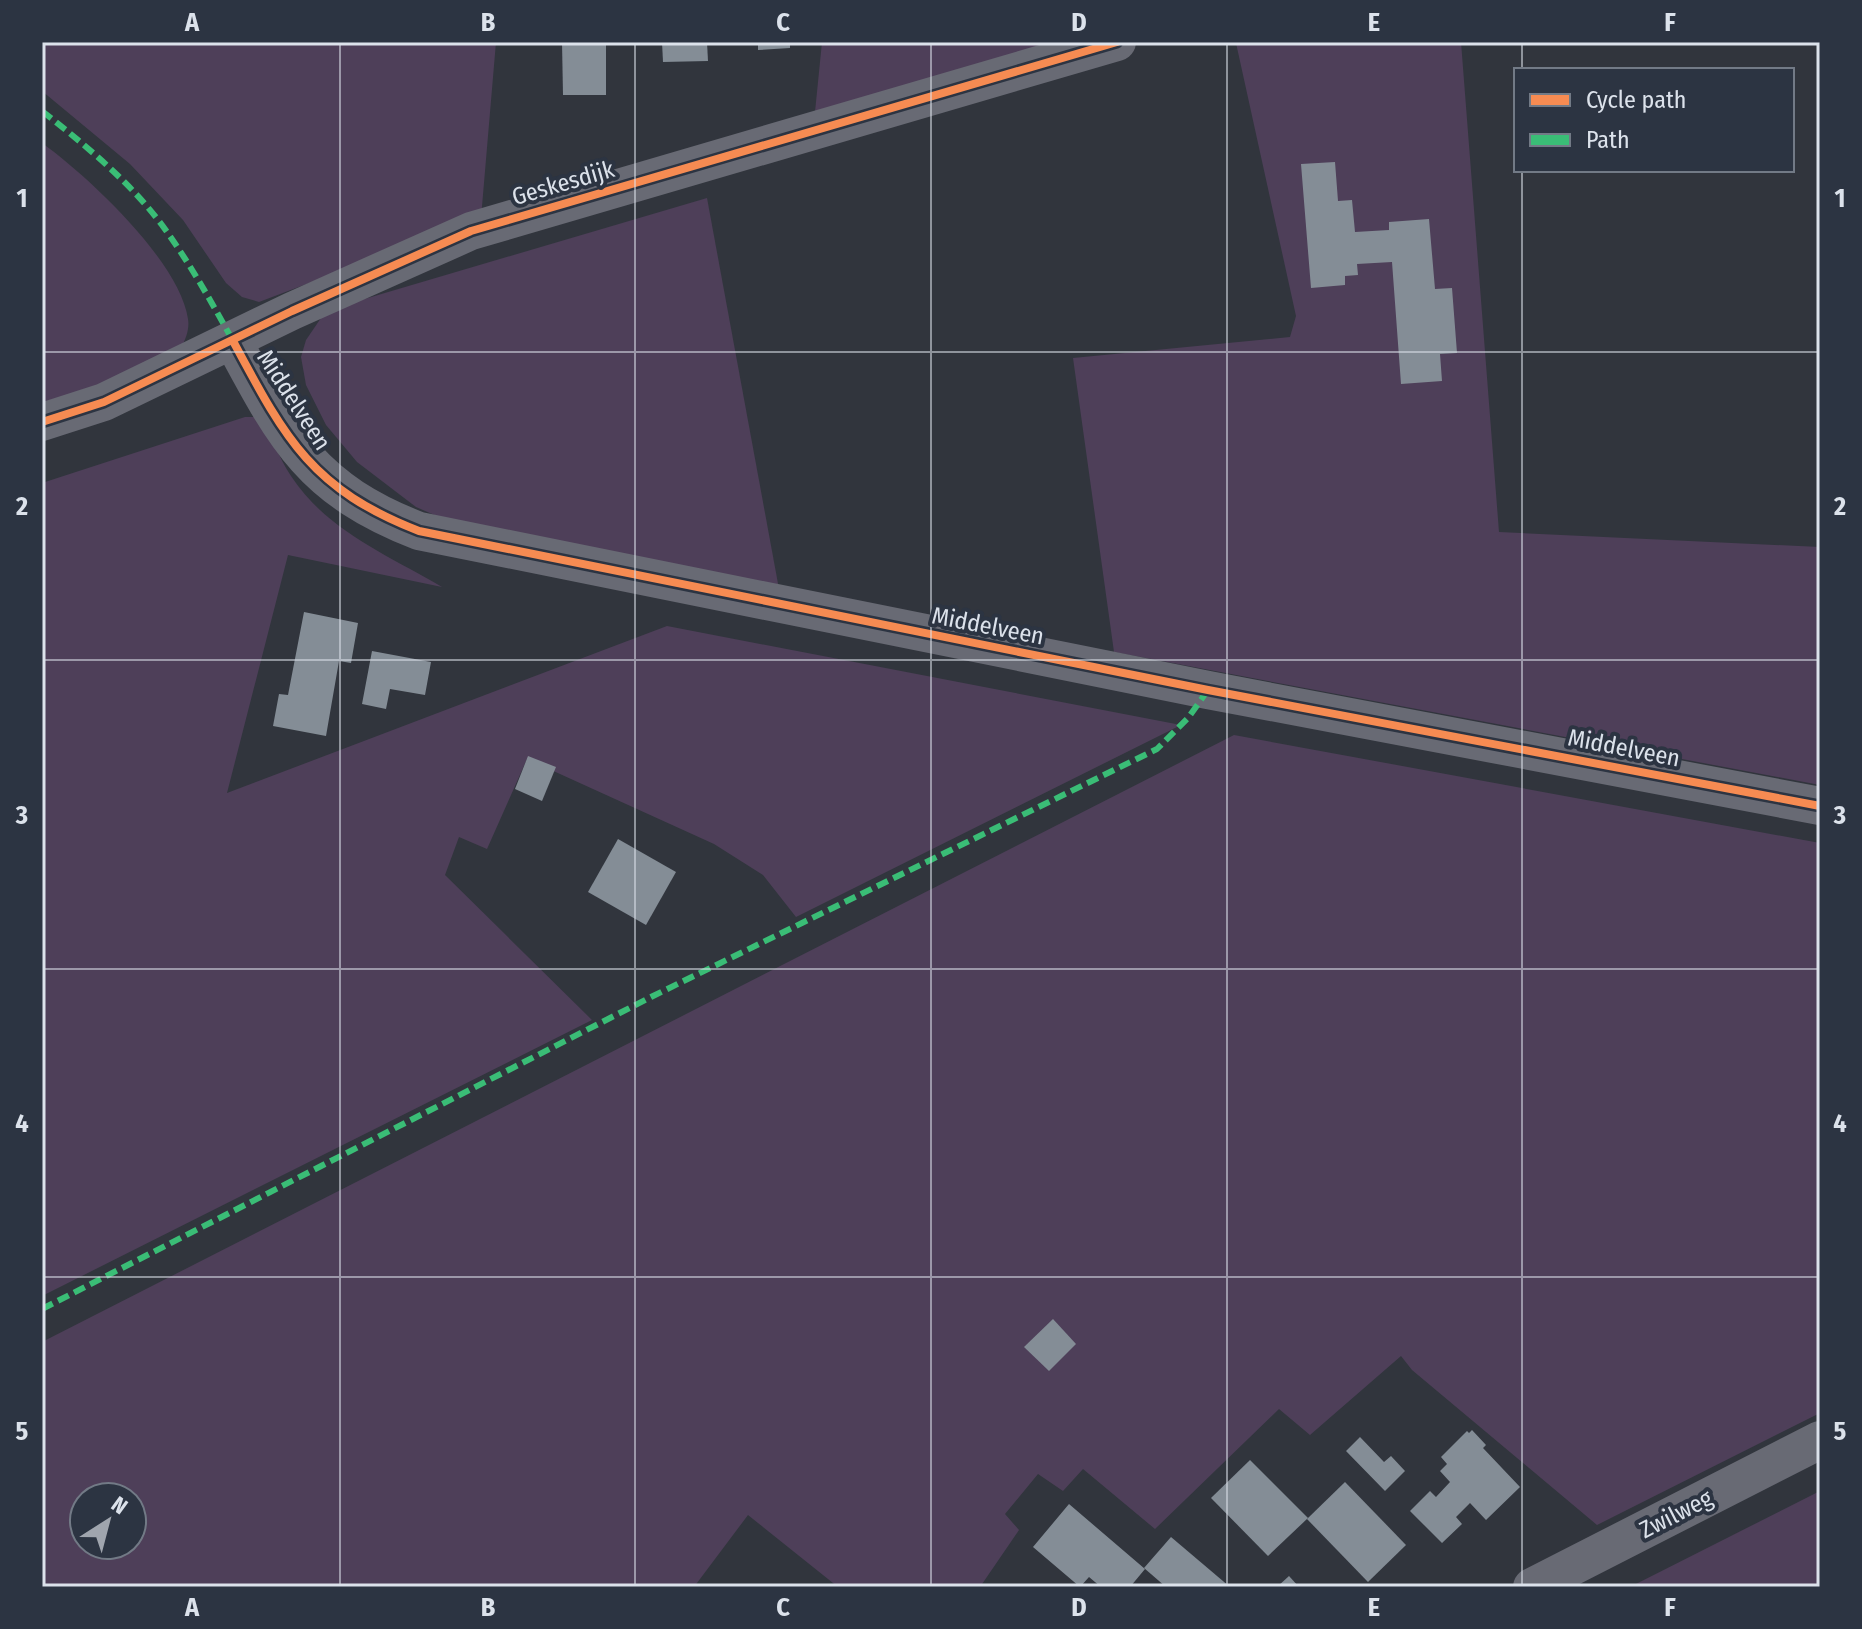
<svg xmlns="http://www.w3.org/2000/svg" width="1862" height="1629" font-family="'Fira Sans Condensed',sans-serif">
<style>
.green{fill:#4e3f59;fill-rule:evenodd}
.building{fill:#848d96}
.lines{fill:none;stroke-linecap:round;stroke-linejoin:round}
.minor{stroke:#686a74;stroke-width:38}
.quiet{stroke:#3abd76;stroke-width:6;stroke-dasharray:12 6;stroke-linecap:butt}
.cycleway-casing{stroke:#2c3442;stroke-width:13}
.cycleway{stroke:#f68b52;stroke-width:8}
.grid{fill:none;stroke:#dce2eb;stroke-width:2;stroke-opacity:0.55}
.labels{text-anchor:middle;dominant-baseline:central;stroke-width:8;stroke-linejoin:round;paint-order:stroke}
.street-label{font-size:24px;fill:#dce2eb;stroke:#2c3442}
.neatline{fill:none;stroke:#dce2eb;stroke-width:3}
.grid-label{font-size:26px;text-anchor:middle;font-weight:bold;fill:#dce2eb}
</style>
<rect width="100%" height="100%" fill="#31353d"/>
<g class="green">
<path d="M42,42H496L481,218L259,302L242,297L226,283L183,220L130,164L42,91Z"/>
<path d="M822,42H1082L814,122Z"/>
<path d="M1461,42L1499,532L1820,547V785L1114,652L1073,358L1290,337L1296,316L1236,43Z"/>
<path d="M42,143C88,176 180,262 188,319C191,336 177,357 165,367C156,373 140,375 130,378C101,387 71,396 42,405Z"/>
<path d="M707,198L779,589L446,520L416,507L357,462L326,425L306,385L301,357L306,340L321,318L351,303Z"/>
<path d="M245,417H257C272,434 278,457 291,476C327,531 388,555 442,587L288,555L227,793L667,626L1181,725L796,917L763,875L714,844L527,759L487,849L459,837L445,875L592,1020L42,1296V483Z"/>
<path d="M1234,735L1820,843V1413L1597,1525L1412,1370L1401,1356L1310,1435L1279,1409L1155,1529L1083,1469L1063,1491L1038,1474L1005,1514L1019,1530L980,1587H838L748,1515L694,1587H42V1342ZM84,1497H132V1545H84Z"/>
<path d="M1820,1491V1587H1630Z"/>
</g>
<g class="building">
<path d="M562,42H606V95H563Z"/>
<path d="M662,42H707L708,61L663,62Z"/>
<path d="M758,42H790V48L758,50Z"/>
<path d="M1335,162L1338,201L1352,200L1355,232L1389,230V222L1429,219L1435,289L1452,288L1457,353L1440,354L1442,381L1401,384L1392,262L1357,264L1358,275L1345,276V285L1311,288L1301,164Z"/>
<path d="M304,612L358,623L351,663L339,661L326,736L273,726L279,694L288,695Z"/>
<path d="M372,651L431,662L425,695L390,689L386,709L362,704Z"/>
<path d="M528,756L556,767L542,801L515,789Z"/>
<path d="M618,839L676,872L646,925L588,892Z"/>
<path d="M1053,1319L1076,1344L1049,1371L1024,1347Z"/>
<path d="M1472,1430L1486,1445L1483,1448L1520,1487L1486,1520L1470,1503L1456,1517L1462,1524L1442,1543L1410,1511L1430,1491L1436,1497L1450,1482L1440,1471L1447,1464L1441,1457L1467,1431L1469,1433Z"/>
<path d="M1360,1437L1384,1462L1391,1456L1405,1471L1385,1491L1346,1451Z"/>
<path d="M1250,1460L1308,1518L1268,1556L1211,1498Z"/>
<path d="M1345,1482L1406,1545L1368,1582L1307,1519Z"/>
<path d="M1069,1504L1145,1569L1130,1587H1101L1089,1577L1080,1587L1033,1547Z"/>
<path d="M1171,1537L1230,1587H1166L1144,1568Z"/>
<path d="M1289,1576L1299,1587H1277Z"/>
</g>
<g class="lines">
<g class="minor">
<path d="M233,341C285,438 311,489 419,531L1208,690L1820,806"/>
<path d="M42,422L104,402L292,311L471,231L1117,42"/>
<path d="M1532,1587L1820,1440"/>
</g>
<g class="quiet">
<path d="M42,111C85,145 129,181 162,225C189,262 211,301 233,341"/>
<path d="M42,1309L651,997L1157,749L1188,718L1208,690"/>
</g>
<g class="cycleway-casing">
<g id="cycleway">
<path d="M233,341C285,438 311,489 419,531L1208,690L1820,806"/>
<path d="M42,422L104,402L292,311L471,231L1117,42"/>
</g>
</g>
<use href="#cycleway" class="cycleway"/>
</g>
<path class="grid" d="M340,42V1587M635,42V1587M931,42V1587M1227,42V1587M1522,42V70M1522,170V1587M42,352H1820M42,660H1820M42,969H1820M42,1277H1820"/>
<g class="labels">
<g class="street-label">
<text transform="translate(563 183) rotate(-16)">Geskesdijk</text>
<text transform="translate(294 400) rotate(57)">Middelveen</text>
<text transform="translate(988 626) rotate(11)">Middelveen</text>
<text transform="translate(1624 748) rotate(11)">Middelveen</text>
<text transform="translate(1676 1514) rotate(-27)">Zwilweg</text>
</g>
</g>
<rect width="1862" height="1629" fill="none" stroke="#2c3442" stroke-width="88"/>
<rect x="1514" y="68" width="280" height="104" fill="#2c3442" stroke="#727a86" stroke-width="2"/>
<rect x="1530" y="94" width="40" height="12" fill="#f68b52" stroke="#727a86" stroke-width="2"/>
<text x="1586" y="108" font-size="24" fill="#dce2eb">Cycle path</text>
<rect x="1530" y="134" width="40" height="12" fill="#3abd76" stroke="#727a86" stroke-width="2"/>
<text x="1586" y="148" font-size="24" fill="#dce2eb">Path</text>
<g transform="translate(108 1521) rotate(36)"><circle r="38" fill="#2c3442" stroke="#727a86" stroke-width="2"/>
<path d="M0-6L14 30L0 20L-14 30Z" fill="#a0a5ae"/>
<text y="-12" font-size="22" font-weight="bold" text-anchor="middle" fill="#dce2eb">N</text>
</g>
<rect x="44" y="44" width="1774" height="1541" class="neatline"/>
<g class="grid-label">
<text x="192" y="31">A</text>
<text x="488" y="31">B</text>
<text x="783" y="31">C</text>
<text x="1079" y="31">D</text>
<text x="1374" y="31">E</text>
<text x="1670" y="31">F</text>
<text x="22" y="207">1</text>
<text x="1840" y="207">1</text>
<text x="22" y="515">2</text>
<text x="1840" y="515">2</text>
<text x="22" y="824">3</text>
<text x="1840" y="824">3</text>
<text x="22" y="1132">4</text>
<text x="1840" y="1132">4</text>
<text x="22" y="1440">5</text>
<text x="1840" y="1440">5</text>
<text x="192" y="1616">A</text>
<text x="488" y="1616">B</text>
<text x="783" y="1616">C</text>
<text x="1079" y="1616">D</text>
<text x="1374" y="1616">E</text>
<text x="1670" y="1616">F</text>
</g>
</svg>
